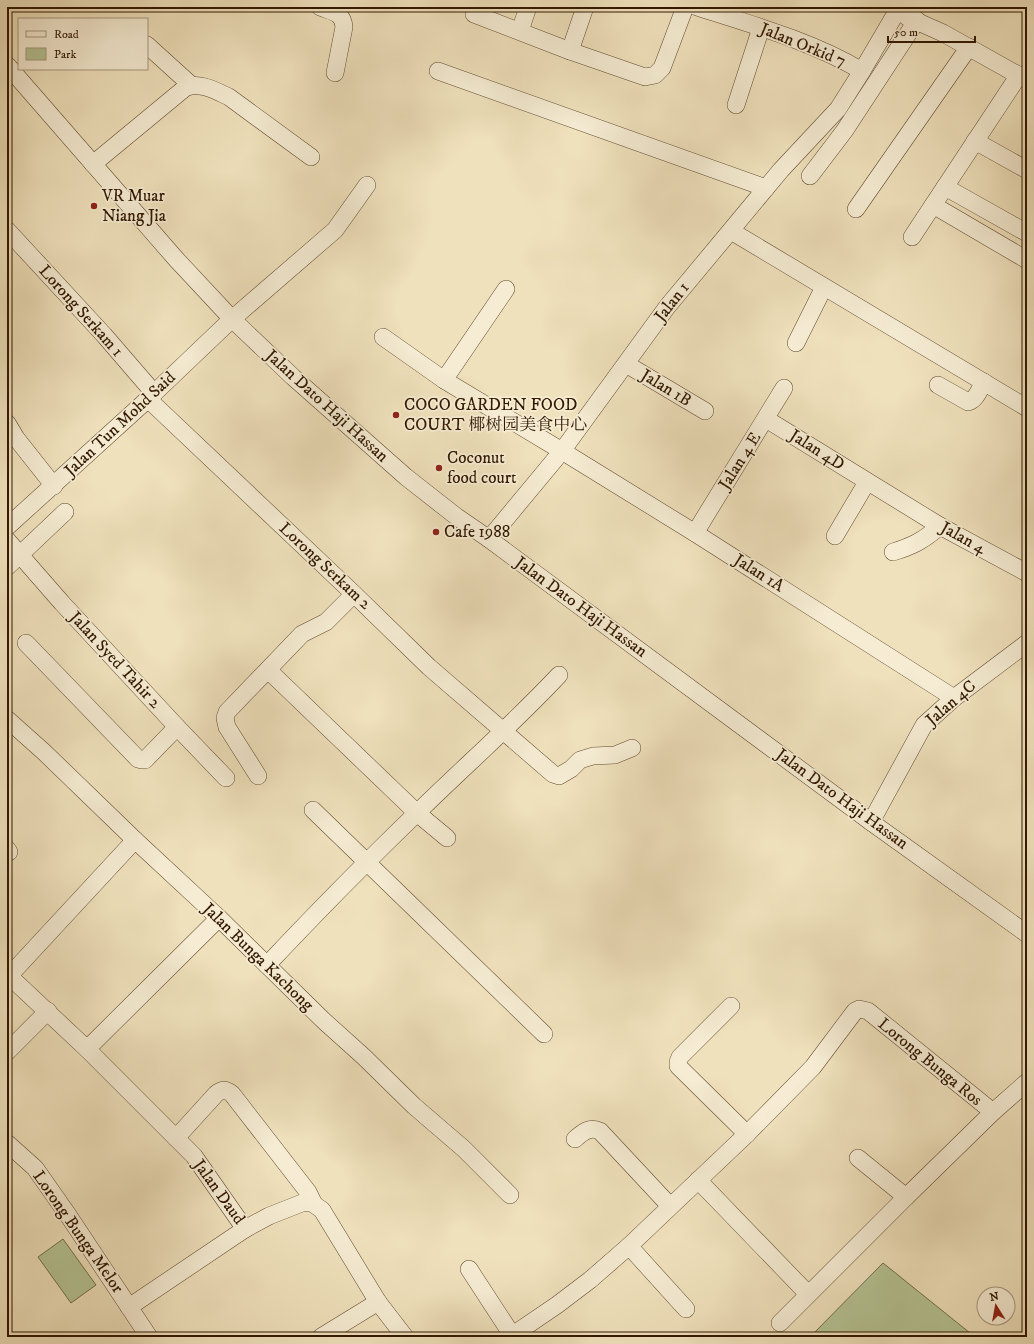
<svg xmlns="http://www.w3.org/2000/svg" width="1034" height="1344" font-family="'IM FELL DW Pica','Noto Serif SC',serif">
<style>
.green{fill:#b5c394;stroke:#746e4a}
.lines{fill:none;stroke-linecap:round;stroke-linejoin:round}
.minor-casing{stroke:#614a2f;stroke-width:18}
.minor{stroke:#f5ecd3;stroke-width:17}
.poi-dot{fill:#8f2418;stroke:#f5ecd3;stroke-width:1.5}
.labels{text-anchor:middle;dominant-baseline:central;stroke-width:3.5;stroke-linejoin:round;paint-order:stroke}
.street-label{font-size:17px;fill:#321800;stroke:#f5ecd3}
.poi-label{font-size:17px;fill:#321800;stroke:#f5ecd3;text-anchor:start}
</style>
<rect width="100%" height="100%" fill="#efe1bc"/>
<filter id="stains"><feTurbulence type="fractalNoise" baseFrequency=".005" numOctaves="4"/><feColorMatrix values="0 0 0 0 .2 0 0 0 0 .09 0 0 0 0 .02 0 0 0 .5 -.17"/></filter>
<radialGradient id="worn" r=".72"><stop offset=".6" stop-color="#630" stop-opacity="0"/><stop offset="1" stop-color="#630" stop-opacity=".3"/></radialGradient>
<g class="green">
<path d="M63,1239L96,1285L71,1303L38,1257Z"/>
<path d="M883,1263L975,1337H810Z"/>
</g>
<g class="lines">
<g class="minor-casing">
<g id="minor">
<path d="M320,7C332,12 343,12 344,27L335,73"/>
<path d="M697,7C753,25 811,41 862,71"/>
<path d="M474,14L570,51L645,77L655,75L662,68L685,7"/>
<path d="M907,17L943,33L1027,80"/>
<path d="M520,31L528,7"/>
<path d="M147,45L191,85"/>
<path d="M570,51L585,7"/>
<path d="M7,65L176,259L232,319L293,377L406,477L457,517L489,539L871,822L1027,934"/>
<path d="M438,71L766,188"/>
<path d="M736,105L761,28"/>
<path d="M975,141L1027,170"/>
<path d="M93,164L185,88C199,81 216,91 229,97L311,157"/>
<path d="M810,176L845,130L917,20"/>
<path d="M945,187L1027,233"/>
<path d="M933,205L1027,260"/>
<path d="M856,209L969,47"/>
<path d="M7,230L104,335L154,393"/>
<path d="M731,231L1027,408"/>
<path d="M912,237L1019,75"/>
<path d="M383,337L444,380L562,451L695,533L954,698"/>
<path d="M796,343L824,287"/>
<path d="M626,364L705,411"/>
<path d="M444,380L506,289"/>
<path d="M938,385L968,402C976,400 980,389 984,382"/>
<path d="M148,399L354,594L429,667L553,774L559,776L571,769L580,760L593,756L615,755L632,748"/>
<path d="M766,419L940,526L1027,573"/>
<path d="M7,423L16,438L54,486"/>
<path d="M7,527L148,399L232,319L335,230L367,185"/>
<path d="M695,533L784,388"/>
<path d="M835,536L867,482"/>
<path d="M489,539L562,451L667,307L781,170L838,109L862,71L896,13L898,7"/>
<path d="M7,540L62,603L177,727L226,778"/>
<path d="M893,552C913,546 924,540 940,526"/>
<path d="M7,567L65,512"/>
<path d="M26,643L138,759L142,760H145L177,727"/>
<path d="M268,670L417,813L447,838"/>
<path d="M7,719L44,752L135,840L219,918L324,1021L364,1057L414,1106L464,1149L510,1195"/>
<path d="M258,776L227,727L225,718L227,712L302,634L326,622L354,594"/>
<path d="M313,810L544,1034"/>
<path d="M871,822L924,725L954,698L1027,643"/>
<path d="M7,849L9,852"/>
<path d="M267,965C316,913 366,862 418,812C465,766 514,723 559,675"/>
<path d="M7,974L87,1049L194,1156L245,1229"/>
<path d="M9,976L135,840"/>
<path d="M731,1006L680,1057L678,1062V1066L747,1134"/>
<path d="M87,1049L219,918"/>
<path d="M7,1052L48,1011"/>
<path d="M176,1138L216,1094C222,1089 226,1089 232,1094L308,1192L314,1204"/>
<path d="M575,1139C583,1132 590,1126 600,1131L670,1206"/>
<path d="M7,1143L35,1168L68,1215L149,1337"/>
<path d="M858,1158L906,1197L993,1112L1027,1082"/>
<path d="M698,1180L808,1294"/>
<path d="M629,1246L686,1309"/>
<path d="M469,1269L512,1335"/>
<path d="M378,1302L405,1337"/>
<path d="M129,1307L245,1229L269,1216L302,1203H312L322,1210L378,1302L321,1337"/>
<path d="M780,1323L906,1197"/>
<path d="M510,1337L557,1305L590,1280L629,1246L747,1134L813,1067L855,1011L859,1009L868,1011L993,1112"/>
</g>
</g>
<use href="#minor" class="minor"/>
</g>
<g class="poi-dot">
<circle cx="94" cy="206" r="4"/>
<circle cx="396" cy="415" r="4"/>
<circle cx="439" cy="468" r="4"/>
<circle cx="436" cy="532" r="4"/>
</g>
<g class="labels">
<g class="street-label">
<text transform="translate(803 45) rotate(22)">Jalan Orkid 7</text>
<text transform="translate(672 302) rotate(-52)">Jalan 1</text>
<text transform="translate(81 311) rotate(48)">Lorong Serkam 1</text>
<text transform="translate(666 388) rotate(31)">Jalan 1B</text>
<text transform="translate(327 406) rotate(42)">Jalan Dato Haji Hassan</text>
<text transform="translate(120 424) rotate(-43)">Jalan Tun Mohd Said</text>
<text transform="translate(817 450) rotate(32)">Jalan 4D</text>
<text transform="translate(740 461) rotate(-58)">Jalan 4 E</text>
<text transform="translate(963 538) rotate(29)">Jalan 4</text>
<text transform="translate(325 566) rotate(43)">Lorong Serkam 2</text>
<text transform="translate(759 573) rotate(32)">Jalan 1A</text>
<text transform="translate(581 607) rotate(36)">Jalan Dato Haji Hassan</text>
<text transform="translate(115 660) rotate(47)">Jalan Syed Tahir 2</text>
<text transform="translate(951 703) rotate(-41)">Jalan 4C</text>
<text transform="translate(842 799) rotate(36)">Jalan Dato Haji Hassan</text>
<text transform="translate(258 957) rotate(44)">Jalan Bunga Kachong</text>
<text transform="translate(930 1062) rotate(39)">Lorong Bunga Ros</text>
<text transform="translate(219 1192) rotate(54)">Jalan Daud</text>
<text transform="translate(78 1232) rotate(55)">Lorong Bunga Melor</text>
</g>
<g class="poi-label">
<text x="102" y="196">VR Muar<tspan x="102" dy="20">Niang Jia</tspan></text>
<text x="404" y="405">COCO GARDEN FOOD<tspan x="404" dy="20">COURT 椰树园美食中心</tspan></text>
<text x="447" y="458">Coconut<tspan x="447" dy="20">food court</tspan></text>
<text x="444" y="532">Cafe 1988</text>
</g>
</g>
<rect width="1034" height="1344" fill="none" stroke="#efe1bc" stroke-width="24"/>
<rect x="8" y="8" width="1018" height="1328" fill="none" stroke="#321800" stroke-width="2"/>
<rect x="12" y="12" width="1010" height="1320" fill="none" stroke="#321800"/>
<rect x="18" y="18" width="130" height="52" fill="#f5ecd3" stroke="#a7977f"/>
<rect x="26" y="31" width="20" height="6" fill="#f5ecd3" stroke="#a7977f"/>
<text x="54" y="38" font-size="12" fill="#321800">Road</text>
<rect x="26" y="48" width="20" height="12" fill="#b5c394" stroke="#a7977f"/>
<text x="54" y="58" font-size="12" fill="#321800">Park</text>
<g transform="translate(996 1306) rotate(349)"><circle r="19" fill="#f5ecd3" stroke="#a7977f"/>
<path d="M0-3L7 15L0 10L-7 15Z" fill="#8f2418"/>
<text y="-6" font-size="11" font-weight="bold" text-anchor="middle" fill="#321800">N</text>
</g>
<path d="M888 36v6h87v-6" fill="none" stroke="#321800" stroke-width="2"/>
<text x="894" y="36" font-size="12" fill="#321800" stroke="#f5ecd3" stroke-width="3" paint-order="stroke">50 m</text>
<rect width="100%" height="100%" filter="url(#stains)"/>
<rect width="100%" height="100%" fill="url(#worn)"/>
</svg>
